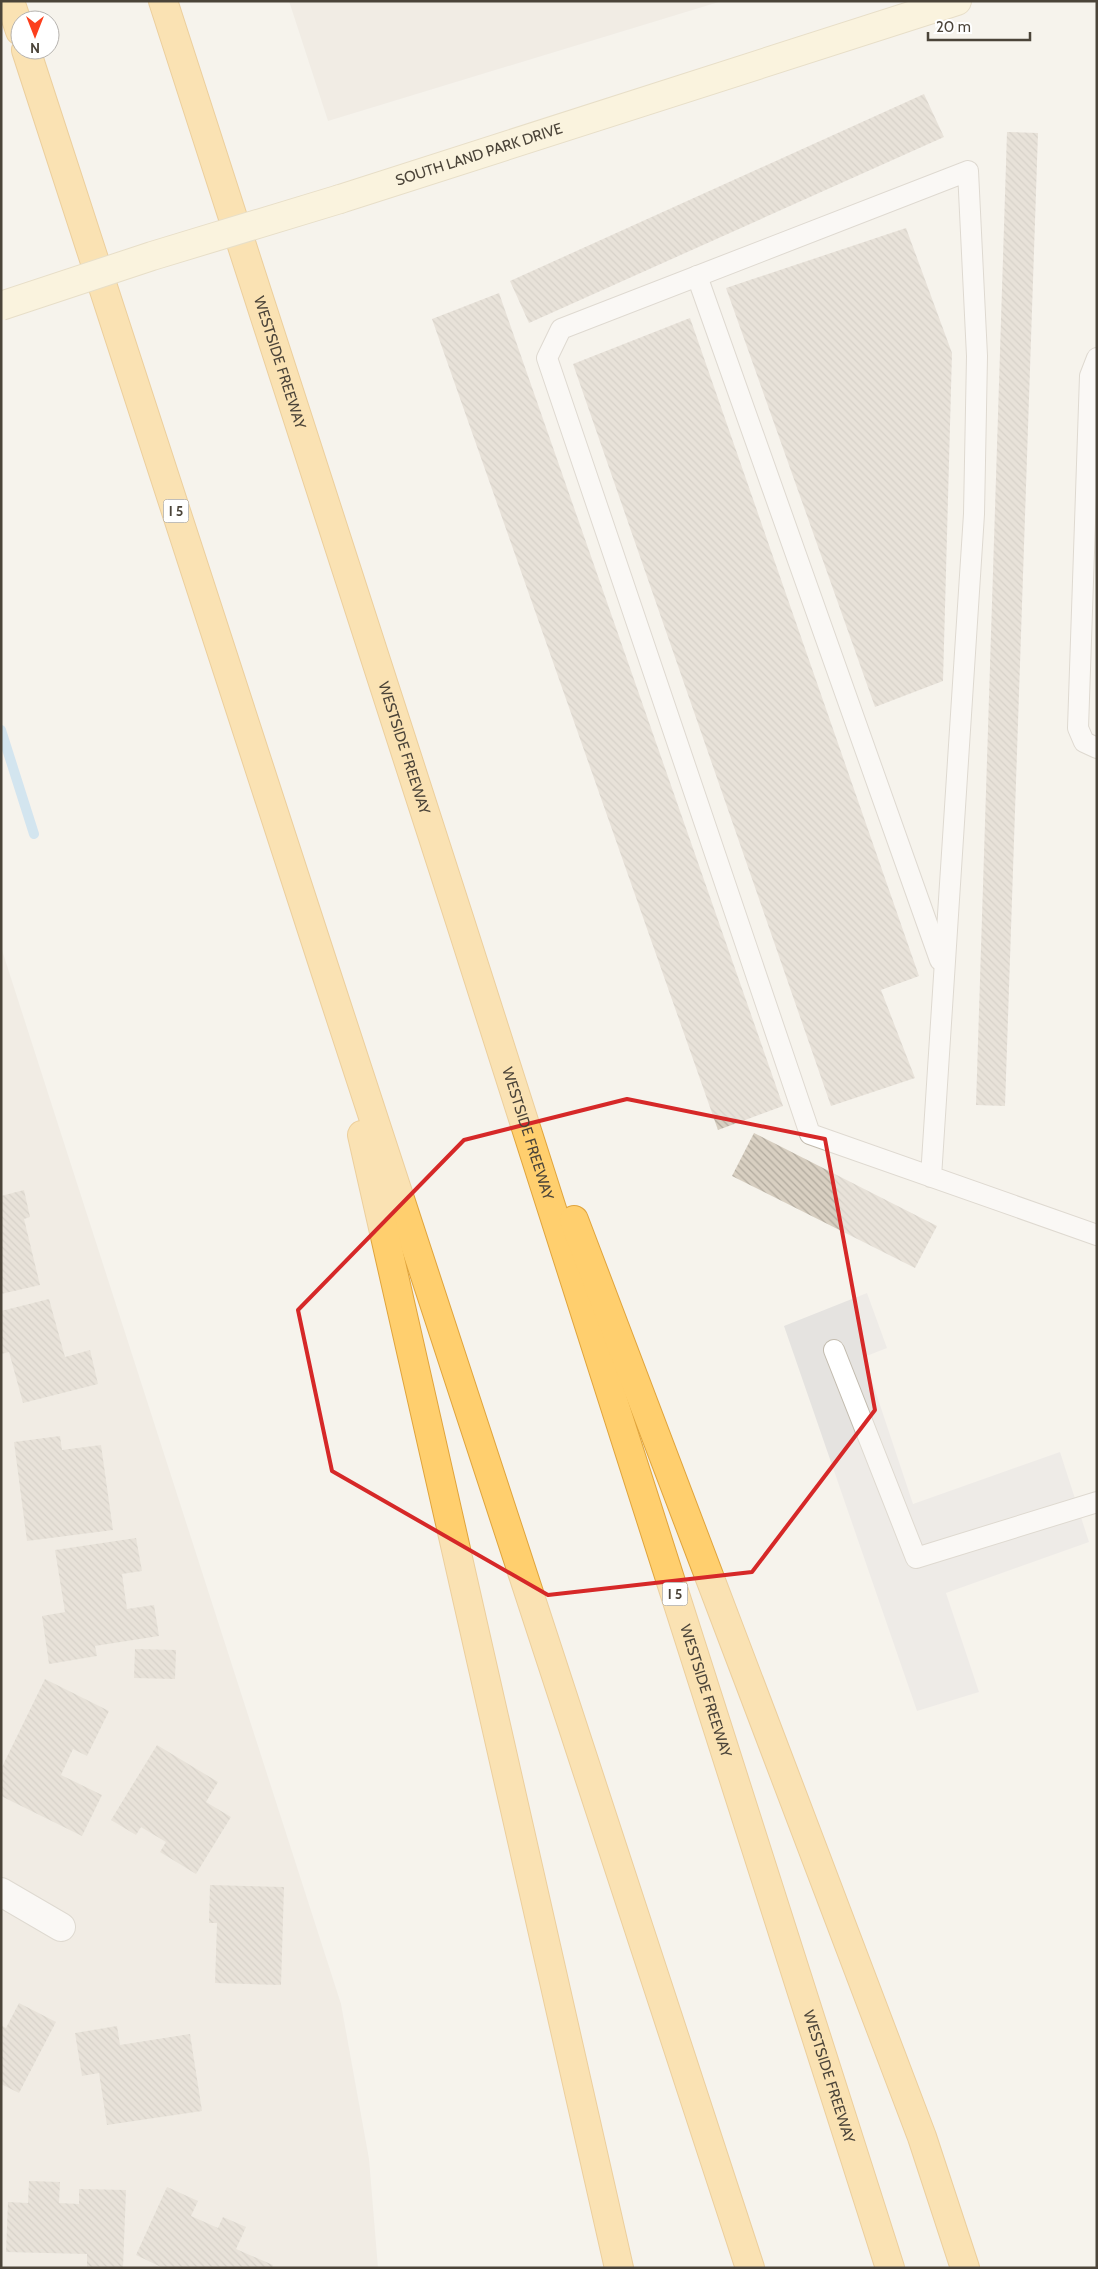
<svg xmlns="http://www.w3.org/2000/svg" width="1098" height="2269" font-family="Cabin,sans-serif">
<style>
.residential{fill:#eae5da}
.parking{fill:#e5e3e0}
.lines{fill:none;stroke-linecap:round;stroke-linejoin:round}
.stream{stroke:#a9d4f2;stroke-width:10}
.building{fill:url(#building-back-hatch)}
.lane-casing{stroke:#c2bbae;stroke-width:22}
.street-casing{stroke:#c2bbae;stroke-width:30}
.secondary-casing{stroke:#d6c79b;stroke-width:30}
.highway-casing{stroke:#e0a43c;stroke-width:30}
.lane{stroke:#fff;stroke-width:20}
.street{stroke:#fff;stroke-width:28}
.secondary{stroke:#fff3cd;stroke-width:28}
.highway{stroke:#ffcf6e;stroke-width:28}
.secondary-bridge-casing{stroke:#d6c79b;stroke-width:30;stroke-linecap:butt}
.secondary-bridge{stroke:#fff3cd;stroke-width:28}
.marked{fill:none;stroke:#d62828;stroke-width:4;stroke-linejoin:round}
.labels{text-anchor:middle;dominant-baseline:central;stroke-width:5;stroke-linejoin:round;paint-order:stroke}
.shield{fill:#fff;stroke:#817c74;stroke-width:1}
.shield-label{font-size:14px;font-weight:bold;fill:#4b4439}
.street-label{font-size:15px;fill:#4b4439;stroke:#fff}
</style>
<defs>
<pattern id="building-back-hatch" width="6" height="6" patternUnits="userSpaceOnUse" patternTransform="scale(1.25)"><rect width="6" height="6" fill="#d8cfc1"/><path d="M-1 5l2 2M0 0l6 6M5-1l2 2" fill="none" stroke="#b1aa9e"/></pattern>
</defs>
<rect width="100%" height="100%" fill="#f6f3ec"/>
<g class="residential">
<path d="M289,1H722L328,121Z"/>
<path d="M1,947L341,2004L369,2159L378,2268H1Z"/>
</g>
<path class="parking" d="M867,1293L887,1348L864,1357L913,1504L1060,1452L1089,1542L946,1593L979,1692L917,1711L784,1326Z"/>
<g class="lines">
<path class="stream" d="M1,730L34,834"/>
</g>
<g class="building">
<path d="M924,94L944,137L529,323L510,281Z"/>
<path d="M1007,132L1038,133L1005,1106L976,1105Z"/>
<path d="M906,228L952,353L943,681L875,707L726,288Z"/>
<path d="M499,293L783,1106L718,1130L432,319Z"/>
<path d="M690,318L919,976L881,990L915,1078L831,1106L573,364Z"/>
<path d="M754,1133L937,1226L915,1268L732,1176Z"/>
<path d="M24,1190L30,1217L24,1219L40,1285L1,1294V1196Z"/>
<path d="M49,1299L65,1357L90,1350L98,1384L23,1403L9,1352L1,1354V1311Z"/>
<path d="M60,1436L62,1450L101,1445L113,1530L27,1541L14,1442Z"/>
<path d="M136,1538L142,1571L122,1574L127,1609L154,1605L159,1636L95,1646L97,1656L49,1664L42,1616L65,1612L55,1550Z"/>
<path d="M135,1649L176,1650L175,1679L134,1678Z"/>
<path d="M45,1679L109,1711L87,1756L73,1749L61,1775L102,1795L82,1836L1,1796V1769Z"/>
<path d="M157,1745L218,1782L206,1802L231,1817L196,1874L160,1852L166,1842L141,1827L136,1835L111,1820Z"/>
<path d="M210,1885L284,1887L281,1985L215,1983L217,1923H209Z"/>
<path d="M19,2003L56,2022L19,2093L1,2084V2025L6,2028Z"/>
<path d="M117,2026L120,2045L190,2034L202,2111L107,2125L99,2073L82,2076L75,2033Z"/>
<path d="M29,2181L60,2182L59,2203L79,2204V2189L126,2190L123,2268H87V2254L6,2252L8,2202L28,2203Z"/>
<path d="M167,2187L198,2201L191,2216L218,2228L223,2217L246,2227L236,2249L273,2265L272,2268H163L136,2255Z"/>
</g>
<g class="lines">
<g class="lane-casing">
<g id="lane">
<path d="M697,276L940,960"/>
<path d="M1097,358L1090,376L1078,728L1084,742L1097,748"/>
<path d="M931,1177L974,514L977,356L968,171L561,329L547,358L810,1134L1097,1235"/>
<path d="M834,1350L916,1558L1097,1502"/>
</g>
</g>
<g class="street-casing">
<path id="street" d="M1,1892L61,1927"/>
</g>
<g class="secondary-casing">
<g id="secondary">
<path id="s1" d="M340,199L957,1"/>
</g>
</g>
<g class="highway-casing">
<g id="highway">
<path d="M10,1L20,31"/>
<path id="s2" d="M163,1L460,921L890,2268"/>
<path d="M26,50L326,973L750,2268"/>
<path d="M362,1135L619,2268"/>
<path d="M574,1220L922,2137L965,2268"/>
</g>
</g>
<use href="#lane" class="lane"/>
<use href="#street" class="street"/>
<use href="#secondary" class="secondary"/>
<use href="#highway" class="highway"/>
<g class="secondary-bridge-casing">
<path id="secondary-bridge" d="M1,306L152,256L340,199"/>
</g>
<use href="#secondary-bridge" class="secondary-bridge"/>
</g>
<path d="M0 0H1098V2269H0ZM627,1099L825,1139L875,1410L752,1572L548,1595L332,1471L298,1310L464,1140Z" fill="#f6f3ec" fill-opacity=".55" fill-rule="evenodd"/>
<path class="marked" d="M627,1099L825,1139L875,1410L752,1572L548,1595L332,1471L298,1310L464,1140Z"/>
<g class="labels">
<g class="shield">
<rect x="163.5" y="499.5" width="25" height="23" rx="4"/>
<rect x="662.5" y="1582.5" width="25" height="23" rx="4"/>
</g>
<g class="shield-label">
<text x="176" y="511">I 5</text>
<text x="675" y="1594">I 5</text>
</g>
<g class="street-label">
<text stroke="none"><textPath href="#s1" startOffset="146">SOUTH LAND PARK DRIVE</textPath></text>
<text stroke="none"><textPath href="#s2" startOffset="380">WESTSIDE FREEWAY</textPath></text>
<text stroke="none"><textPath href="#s2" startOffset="785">WESTSIDE FREEWAY</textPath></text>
<text stroke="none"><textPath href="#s2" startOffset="1190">WESTSIDE FREEWAY</textPath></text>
<text stroke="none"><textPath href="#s2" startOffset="1775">WESTSIDE FREEWAY</textPath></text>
<text stroke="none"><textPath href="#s2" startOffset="2180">WESTSIDE FREEWAY</textPath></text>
</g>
</g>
<rect width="1098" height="2269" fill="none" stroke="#4b4439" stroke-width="5"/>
<g transform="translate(35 35) rotate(180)"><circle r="24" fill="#ffffff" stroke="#b7b4b0"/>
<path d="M0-4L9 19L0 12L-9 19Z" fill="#fc3f1d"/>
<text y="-8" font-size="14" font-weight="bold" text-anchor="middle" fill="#4b4439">N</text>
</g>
<path d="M928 32v8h102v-8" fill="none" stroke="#4b4439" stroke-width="2.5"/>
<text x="936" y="32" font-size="15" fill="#4b4439" stroke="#ffffff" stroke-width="4" paint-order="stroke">20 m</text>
</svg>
